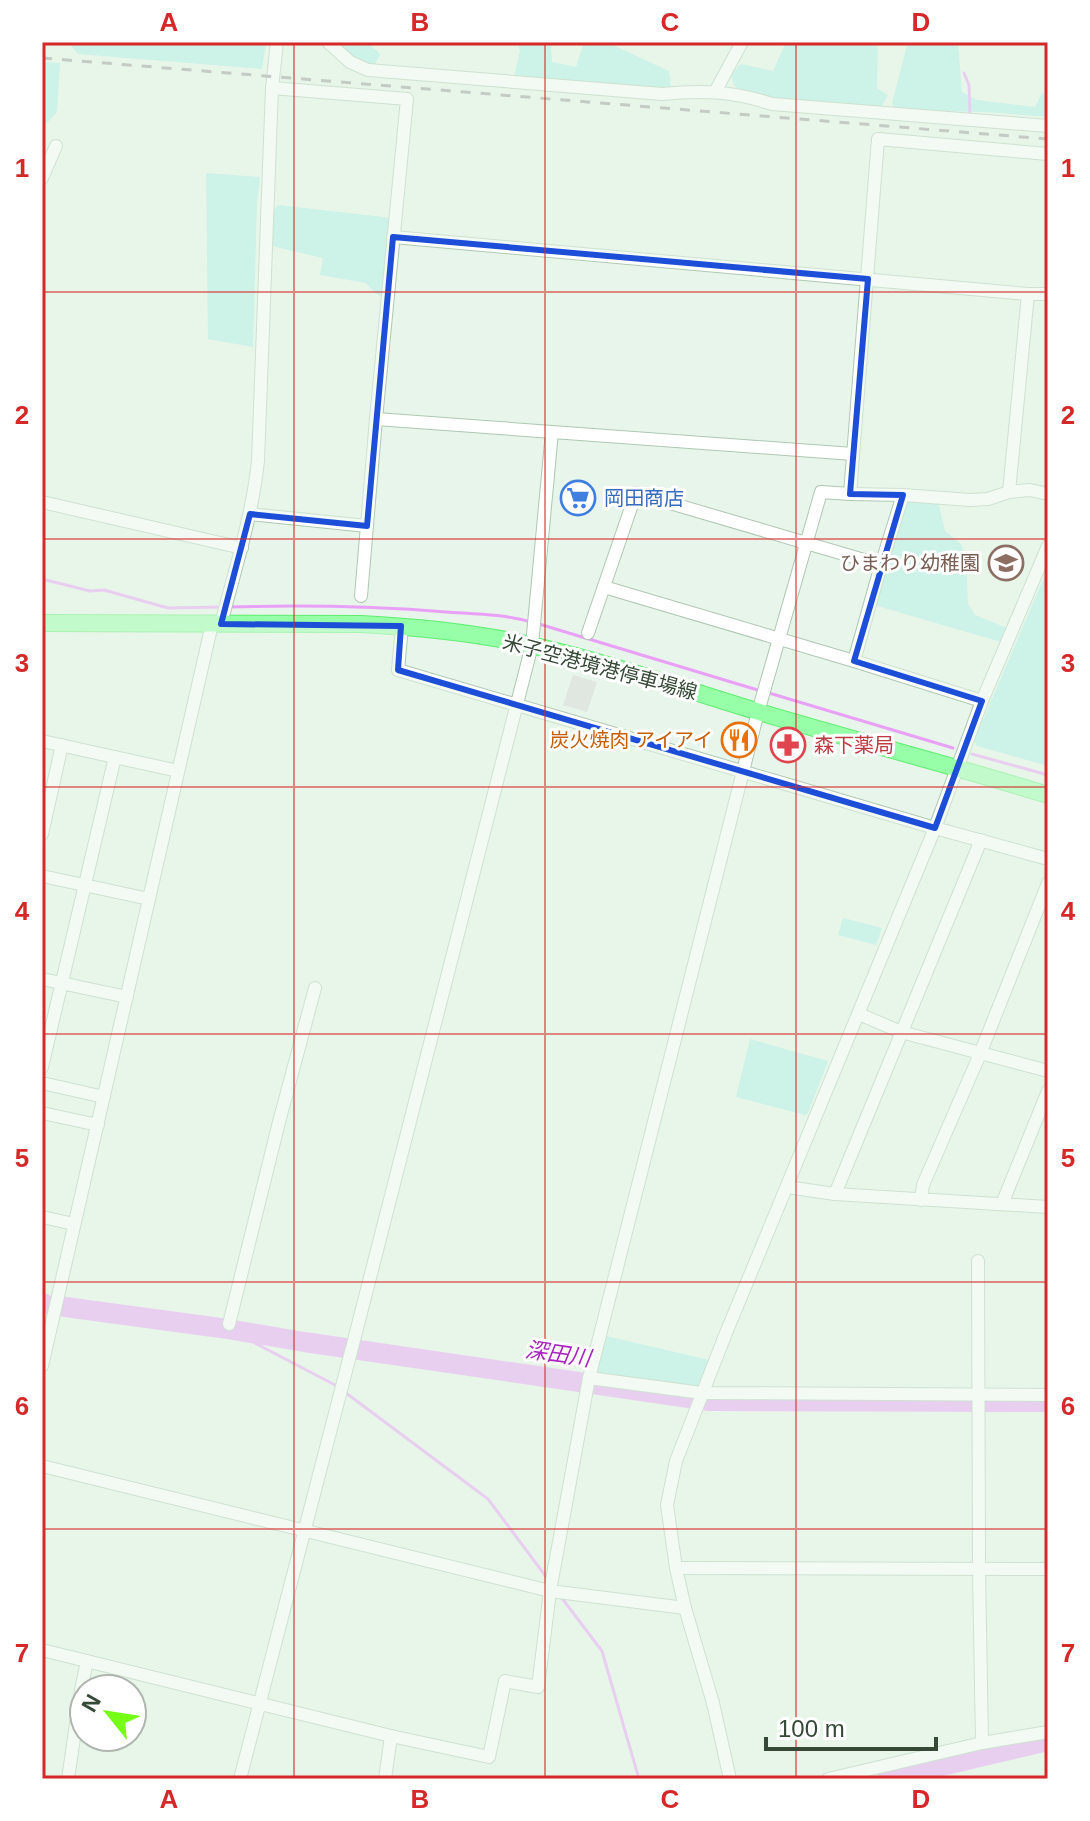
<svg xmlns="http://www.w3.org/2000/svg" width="1090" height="1821" font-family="Arial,'Noto Sans JP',sans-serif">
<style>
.green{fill:#adede6}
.parking{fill:#e0e6e0}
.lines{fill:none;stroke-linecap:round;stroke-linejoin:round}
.stream{stroke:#e9a0f7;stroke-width:3}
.river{stroke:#e9a0f7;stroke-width:20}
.minor-casing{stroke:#afc8b2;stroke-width:14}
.major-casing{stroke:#5dee70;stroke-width:18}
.minor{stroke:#fff;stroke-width:12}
.major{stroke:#97ffa7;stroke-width:16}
.rail{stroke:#989898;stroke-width:3;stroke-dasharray:10 10;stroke-linecap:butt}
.marked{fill:none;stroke:#1d4ed8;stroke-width:6;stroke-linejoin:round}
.grid{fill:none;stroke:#d62828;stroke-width:2;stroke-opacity:0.55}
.labels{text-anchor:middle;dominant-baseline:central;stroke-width:6;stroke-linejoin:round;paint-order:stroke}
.shop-label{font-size:20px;fill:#366cbe;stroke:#fff;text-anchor:start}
.education-label{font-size:20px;fill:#785e54;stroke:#fff;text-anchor:end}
.street-label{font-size:20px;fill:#364937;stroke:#fff}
.food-label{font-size:20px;fill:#c56008;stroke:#fff;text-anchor:end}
.health-label{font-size:20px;fill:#be3a42;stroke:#fff;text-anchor:start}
.water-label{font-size:22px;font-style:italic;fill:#a925c0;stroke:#fff}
.neatline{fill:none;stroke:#d62828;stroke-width:3}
.grid-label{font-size:26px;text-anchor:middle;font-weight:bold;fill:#d62828}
</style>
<rect width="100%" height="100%" fill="#e8f5ea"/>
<g class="green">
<path d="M73,42H266L262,69L78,54L72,47Z"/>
<path d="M338,42H367L380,54L375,65L353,60Z"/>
<path d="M518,42H554L551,48L552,62L576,67L584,42H606L669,71L671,89L549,81L514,76L520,51Z"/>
<path d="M786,42H878L877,88L888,95L880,109C832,104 781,103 735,87L731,76L740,64L773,71Z"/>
<path d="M908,42H958L962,92L977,100L1035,107L1042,93L1048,95V117L986,112L894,110L892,103Z"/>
<path d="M42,62L60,63L57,112L42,128Z"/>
<path d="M206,173L260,177L257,202L253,347L208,339Z"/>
<path d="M278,205L392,218L384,298L375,293L366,283L320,275L323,258L272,246L273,211Z"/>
<path d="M909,499L938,501L945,531L961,544L966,557L968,604L975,615L1007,628L1001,642L874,605L902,503Z"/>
<path d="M1048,568V766L977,746L974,741Z"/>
<path d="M843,918L882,928L876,945L838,935Z"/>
<path d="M750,1039L828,1061L808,1113L805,1115L736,1097Z"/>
<path d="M606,1336L709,1360L697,1390L596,1374Z"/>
</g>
<path class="parking" d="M573,675L597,682L587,712L563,705Z"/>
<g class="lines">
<g class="stream">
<path d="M964,73L969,85L970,115"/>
<path d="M42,579L90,591L104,590L168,608L221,607"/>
<path d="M228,607C301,605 373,606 446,612C475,614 503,614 531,622"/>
<path d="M539,624L761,691"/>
<path d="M769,693L953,748"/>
<path d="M972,754L1048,775"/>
<path d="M228,1329L337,1386"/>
<path d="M346,1393L488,1499L547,1578"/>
<path d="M561,1597L602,1651L639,1779"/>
</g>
<g class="river">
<path d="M42,1303L45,1304"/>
<path d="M65,1307L228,1329L304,1342L709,1401L1048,1402"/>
<path d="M887,1779L1048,1741"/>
</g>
<g class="minor-casing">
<g id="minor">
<path d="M328,42L350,62L368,70L662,94C702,90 733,91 772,104L1048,126"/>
<path d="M272,88L407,99L376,419L361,596"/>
<path d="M715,92L742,42"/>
<path d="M42,178L56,146"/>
<path d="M393,237L1028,294H1048"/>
<path d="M376,419L853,454"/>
<path d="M1009,492L1028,294"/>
<path d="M850,494L903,495"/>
<path d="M42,502L242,548"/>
<path d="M250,514L367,526"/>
<path d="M881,565L903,495L970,500L988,499L1009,492L1030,490L1048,494"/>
<path d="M604,587L854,661L982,701"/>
<path d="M221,624C235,569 252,517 258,461L272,88L277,42"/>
<path d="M402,626L398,670L935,828L1048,859"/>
<path d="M588,633L636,493L881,565L854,661"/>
<path d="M42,741L178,771"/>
<path d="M42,834L62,745"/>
<path d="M42,876L149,899"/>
<path d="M42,979L127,997"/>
<path d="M859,1014L901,1032L1048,1071"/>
<path d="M42,1067L115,757"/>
<path d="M42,1083L104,1097"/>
<path d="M42,1113L98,1125"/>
<path d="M787,1187L835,1194L1048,1207"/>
<path d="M835,1194L981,840"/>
<path d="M921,1200L923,1185L980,1054L1048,883"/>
<path d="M1002,1204L1048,1091"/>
<path d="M42,1217L74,1224"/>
<path d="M978,1261L979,1569L982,1743"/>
<path d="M229,1324L279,1122L315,988"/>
<path d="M42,1366L212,624"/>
<path d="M589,1378L702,1393L1048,1395"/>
<path d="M42,1466L550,1591L685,1608"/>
<path d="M676,1568L1048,1569"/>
<path d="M42,1650L391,1736L489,1757L505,1681L538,1687L550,1591L589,1378L758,712L821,492L850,494L878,139L1048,154"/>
<path d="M68,1779L81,1690L87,1661"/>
<path d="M240,1779L353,1344L532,645L552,432"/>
<path d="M385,1779L391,1736"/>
<path d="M730,1779L713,1703L685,1608L676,1568L667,1505L676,1461L726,1333L935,828L982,701L1048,546"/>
<path d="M828,1779L982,1743L1048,1732"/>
</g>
</g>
<g class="major-casing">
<path id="major" d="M42,623L361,624C419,627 478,633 535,646C610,663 683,689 756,711C853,740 951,765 1048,795"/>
</g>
<use href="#minor" class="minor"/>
<use href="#major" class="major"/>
<path class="rail" d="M42,58L1048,139"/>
</g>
<path d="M0 0H1090V1821H0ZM393,237L868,279L850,494L903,495L854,661L982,701L935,828L398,670L401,626L221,624L250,514L367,526Z" fill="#e8f5ea" fill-opacity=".55" fill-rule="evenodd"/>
<path class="marked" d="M393,237L868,279L850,494L903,495L854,661L982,701L935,828L398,670L401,626L221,624L250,514L367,526Z"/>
<path class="grid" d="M294,42V1779M545,42V1779M796,42V1779M42,292H1048M42,539H1048M42,787H1048M42,1034H1048M42,1282H1048M42,1529H1048"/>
<defs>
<g id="supermarket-ring" transform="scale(1.8)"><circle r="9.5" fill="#fff" stroke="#3f7fe0" stroke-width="1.5"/><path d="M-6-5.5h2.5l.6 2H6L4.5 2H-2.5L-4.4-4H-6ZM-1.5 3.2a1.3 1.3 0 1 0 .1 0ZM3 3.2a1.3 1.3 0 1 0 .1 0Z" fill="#3f7fe0"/></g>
<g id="school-ring" transform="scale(1.8)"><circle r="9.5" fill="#fff" stroke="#8d6e63" stroke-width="1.5"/><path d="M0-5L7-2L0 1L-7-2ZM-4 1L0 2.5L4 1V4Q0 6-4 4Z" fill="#8d6e63"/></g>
<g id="restaurant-ring" transform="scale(1.8)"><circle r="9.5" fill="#fff" stroke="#e8710a" stroke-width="1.5"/><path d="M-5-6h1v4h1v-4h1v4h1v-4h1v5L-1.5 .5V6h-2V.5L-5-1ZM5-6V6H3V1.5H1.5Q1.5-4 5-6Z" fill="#e8710a"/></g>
<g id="pharmacy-ring" transform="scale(1.8)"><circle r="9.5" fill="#fff" stroke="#e0444e" stroke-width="1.5"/><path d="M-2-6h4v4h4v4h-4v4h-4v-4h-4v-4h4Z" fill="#e0444e"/></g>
</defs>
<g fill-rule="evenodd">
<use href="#supermarket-ring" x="578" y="498"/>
<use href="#school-ring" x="1006" y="563"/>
<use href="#restaurant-ring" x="739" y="740"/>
<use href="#pharmacy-ring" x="788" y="745"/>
</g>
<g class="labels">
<g class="shop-label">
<text x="604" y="498">岡田商店</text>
</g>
<g class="education-label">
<text x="980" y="563">ひまわり幼稚園</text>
</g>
<g class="street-label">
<text transform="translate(600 667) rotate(15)">米子空港境港停車場線</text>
</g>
<g class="food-label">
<text x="713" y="740">炭火焼肉 アイアイ</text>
</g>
<g class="health-label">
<text x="814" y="745">森下薬局</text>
</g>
<g class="water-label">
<text transform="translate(558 1354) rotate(8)">深田川</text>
</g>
</g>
<rect width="1090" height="1821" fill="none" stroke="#ffffff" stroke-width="88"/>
<g transform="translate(108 1713) rotate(300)"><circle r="38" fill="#ffffff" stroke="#afb6af" stroke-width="2"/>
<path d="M0-6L14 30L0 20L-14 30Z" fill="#76ff15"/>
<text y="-12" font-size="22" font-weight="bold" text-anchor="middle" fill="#364937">N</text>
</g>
<path d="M766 1737v12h170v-12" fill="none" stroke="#364937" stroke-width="4"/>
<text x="778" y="1737" font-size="24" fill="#364937" stroke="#ffffff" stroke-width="6" paint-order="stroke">100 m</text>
<rect x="44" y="44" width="1002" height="1733" class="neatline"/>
<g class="grid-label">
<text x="169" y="31">A</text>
<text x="420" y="31">B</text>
<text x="670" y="31">C</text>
<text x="921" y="31">D</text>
<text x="22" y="177">1</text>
<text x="1068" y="177">1</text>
<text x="22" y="424">2</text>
<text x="1068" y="424">2</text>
<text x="22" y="672">3</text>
<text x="1068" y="672">3</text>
<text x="22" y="920">4</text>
<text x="1068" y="920">4</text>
<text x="22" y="1167">5</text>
<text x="1068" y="1167">5</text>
<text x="22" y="1415">6</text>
<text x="1068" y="1415">6</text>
<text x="22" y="1662">7</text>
<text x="1068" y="1662">7</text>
<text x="169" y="1808">A</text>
<text x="420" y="1808">B</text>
<text x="670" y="1808">C</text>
<text x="921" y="1808">D</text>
</g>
</svg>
